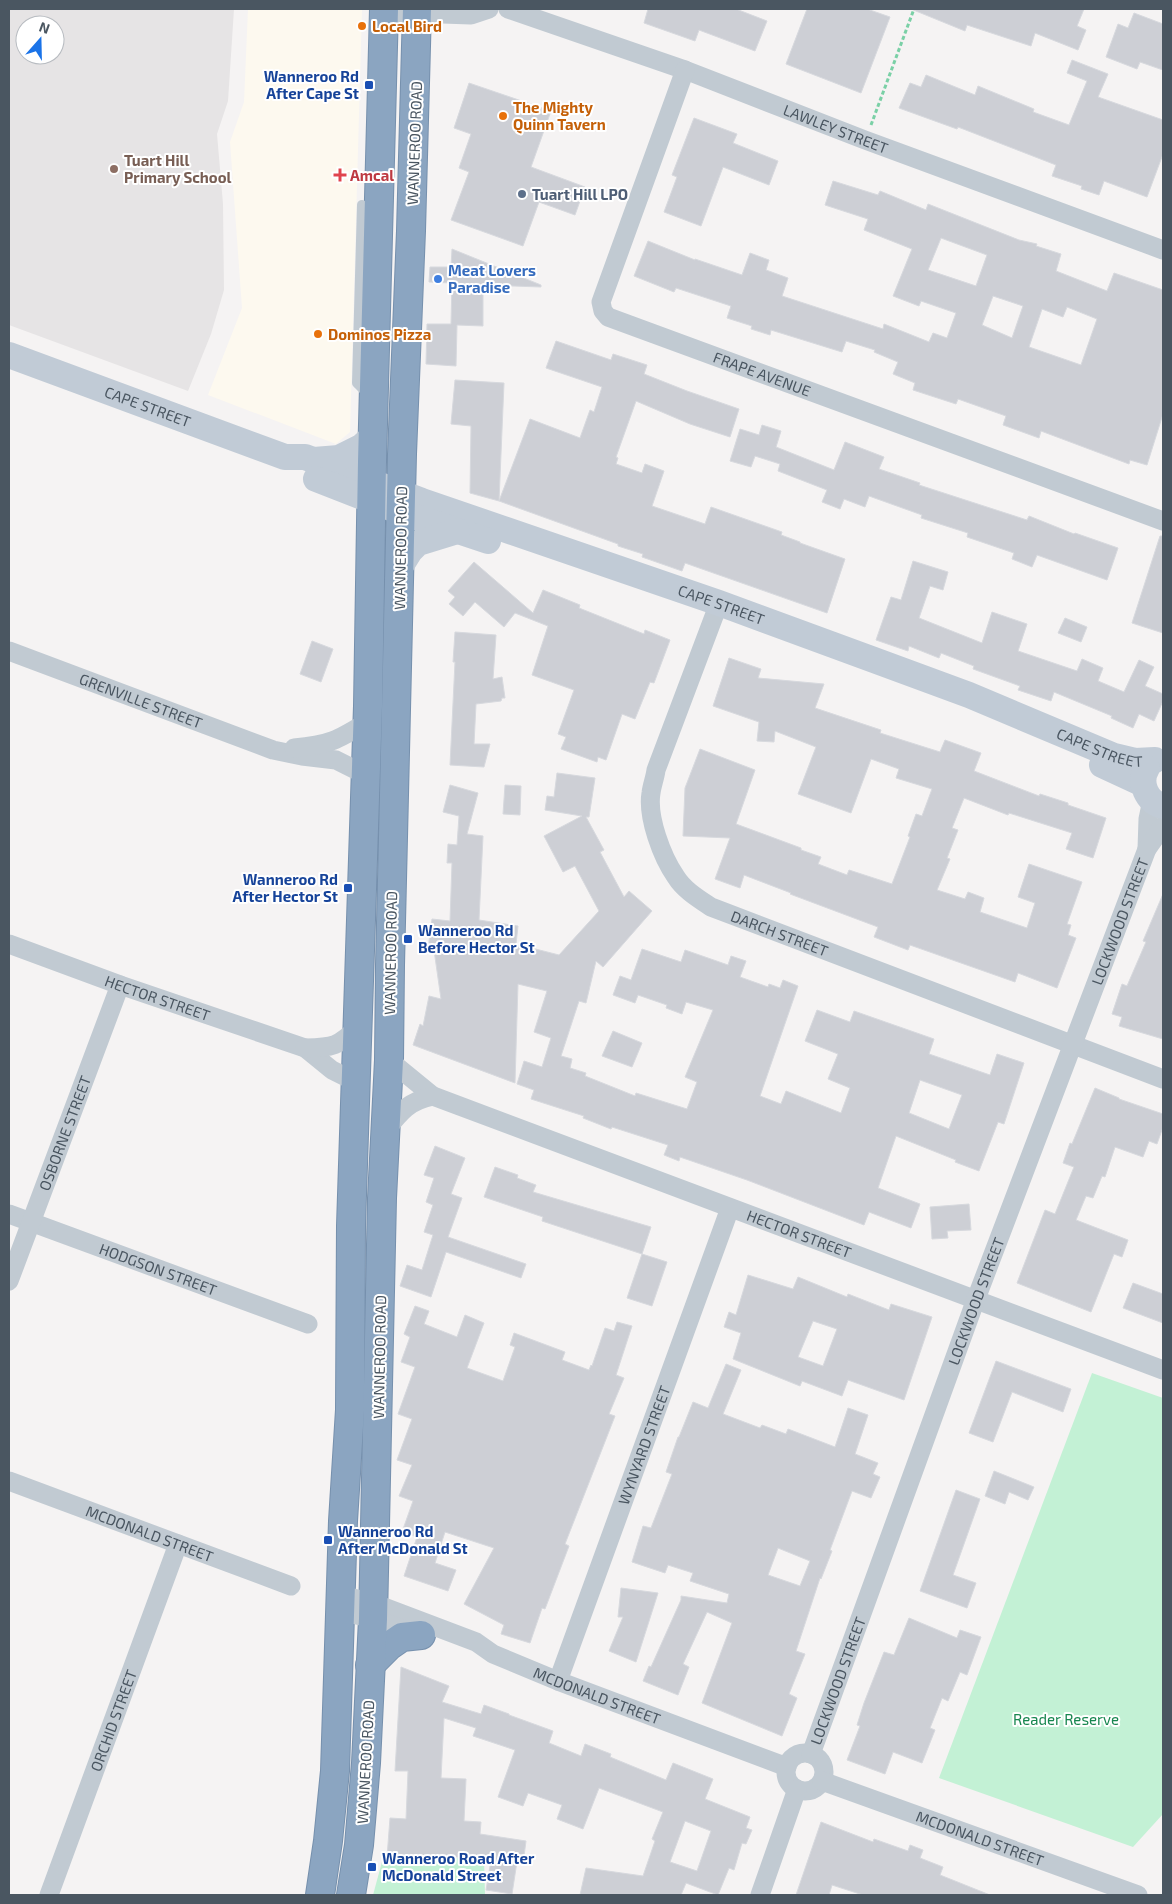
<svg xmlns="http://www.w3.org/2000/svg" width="1172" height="1904" font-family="'Exo 2',sans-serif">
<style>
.commercial{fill:#fdf9ef}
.education{fill:#e6e4e5;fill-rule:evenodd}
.green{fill:#c3f1d5}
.building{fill:#cdcfd5;stroke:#d7d9de;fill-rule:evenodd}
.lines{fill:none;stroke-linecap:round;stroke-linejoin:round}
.highway-casing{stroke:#7690ad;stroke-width:30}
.path{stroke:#7ad0a6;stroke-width:3;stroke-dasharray:4 2.5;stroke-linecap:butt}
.lane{stroke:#c1cad2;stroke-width:10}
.street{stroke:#c1cad2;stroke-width:19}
.secondary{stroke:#c1cbd6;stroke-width:26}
.highway{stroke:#8ba5c1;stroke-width:28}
.food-dot{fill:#e8710a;stroke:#fff;stroke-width:2}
.transit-dot{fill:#1a4fb4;stroke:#fff;stroke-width:2}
.education-dot{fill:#8d6e63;stroke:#fff;stroke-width:2}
.health-dot{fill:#e0444e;stroke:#fff;stroke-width:2}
.service-dot{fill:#5c6f8a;stroke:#fff;stroke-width:2}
.shop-dot{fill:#3f7fe0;stroke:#fff;stroke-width:2}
.labels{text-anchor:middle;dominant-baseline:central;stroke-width:4;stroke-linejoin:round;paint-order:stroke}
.food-label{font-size:15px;font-weight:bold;fill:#c56008;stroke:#fff;text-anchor:start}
.transit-label{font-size:15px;font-weight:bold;fill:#164399;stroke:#fff;text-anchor:start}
.street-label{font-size:15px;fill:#4a5661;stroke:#fff}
.education-label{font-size:15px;font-weight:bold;fill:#785e54;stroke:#fff;text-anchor:start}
.health-label{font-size:15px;font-weight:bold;fill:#be3a42;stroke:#fff;text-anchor:start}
.service-label{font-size:15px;font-weight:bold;fill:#4e5e75;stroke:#fff;text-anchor:start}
.shop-label{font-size:15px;font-weight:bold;fill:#366cbe;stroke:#fff;text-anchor:start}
.park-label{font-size:15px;fill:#17864f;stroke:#fff}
</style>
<rect width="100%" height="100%" fill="#f5f3f3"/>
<path class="commercial" d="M248,9H362L350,432L336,444L208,395L242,308L230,142L244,102Z"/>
<path class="education" d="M9,9H234L228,101L217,134L223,204L224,290L211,334L188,391L9,325ZM25,25H55V55H25Z"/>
<g class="green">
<path d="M1092,1373L1163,1398V1814L1133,1847L939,1778Z"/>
<path d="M383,1858H484L485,1895H373Z"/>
</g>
<g class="building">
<path d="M648,9H736L767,21L755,51L699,30L695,41L644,23Z"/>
<path d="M807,9H867L890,17L861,93L786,64Z"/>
<path d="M911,9H1084L1077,26L1086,30L1078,50L1035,33L1031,46L967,25L965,31Z"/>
<path d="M1134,13L1163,24V70L1140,62L1137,69L1106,57L1118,24L1128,28Z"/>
<path d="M1072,60L1108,74L1098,97L1163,120V154L1147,197L1104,181L1099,195L1081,189L1082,186L1052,176L1056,165L958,127L957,129L899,108L910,83L921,87L926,75L975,95L978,86L1034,109L1033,112L1069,125L1087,81L1067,73Z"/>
<path d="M469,83L551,111L531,167L585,187L575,215L539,202L523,246L451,220L469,172L459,168L471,134L454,128Z"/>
<path d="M694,118L737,134L733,143L778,161L769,185L723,167L701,226L664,212L677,177L672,175Z"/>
<path d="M833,181L878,195L880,191L926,210L928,204L1019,240L1037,244L1036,246L1061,254L1056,271L1107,291L1114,273L1163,290V414L1147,465L1130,460L1129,464L1041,431L1039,438L1003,425L1006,416L958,399L956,404L913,390L915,383L893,374L898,362L874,352L875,350L846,341L842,352L771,330L770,335L751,329L752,326L727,318L731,306L676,288L674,292L634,276L648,241L695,260V259L742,275L750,253L769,260L766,270L788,278L782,296L883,329L884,324L929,342L933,333L947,338L956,313L921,301L919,306L893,296L912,249L864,230L868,219L825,205ZM941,238L987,255L976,286L928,270ZM993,296L1023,306L1012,338L982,325ZM1067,307L1097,319L1081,365L1029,347L1042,309L1063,317Z"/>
<path d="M452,249L541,285V287L483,285V326L457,325L456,366L426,364L427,324H451L452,283L429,282L430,267H451Z"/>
<path d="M556,341L611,360L613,354L647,365L644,374L687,391L739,409L730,437L690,424L636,401L616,457L618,458L616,464L642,473L645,464L664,471L652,506L705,524L711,507L782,532L781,535L800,542V543L845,559L827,613L685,563L682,571L642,557L643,554L618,546V544L499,501L530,419L580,438L590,410L594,412L602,387L546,368Z"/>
<path d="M455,380L504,383L499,501L470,493L471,426L451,424Z"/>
<path d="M762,425L781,431L776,447L834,470L845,442L884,457L879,469L920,483L919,485L1027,520L1029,516L1074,534L1075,533L1118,548L1107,580L1037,555L1032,567L1012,559L1014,553L967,537L968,533L921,518L922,515L869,496L865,507L844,499L840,509L822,502L827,490L778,471L780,464L755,456L751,467L730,461L740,429L759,435Z"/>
<path d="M1160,536H1163V633L1132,623Z"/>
<path d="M913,561L948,572L943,590L930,586L919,618L982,643L992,612L1027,624L1018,651L1077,671L1082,659L1103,668L1098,681L1124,692L1139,660L1154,667L1145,686L1163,694V701L1154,721L1139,714L1133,728L1111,718L1112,716L1054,692L1051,701L1018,690L1020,686L973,669L974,666L941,653L939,658L909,646L908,651L876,640L891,597L901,600Z"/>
<path d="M474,562L533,613L543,590L580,605L579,608L644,634L645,630L670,640L654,683L650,682L635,719L622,714L606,760L598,757L597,762L561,749L566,737L558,734L574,690L532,675L548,626L515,613L504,627L475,602L463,616L449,604L455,597L448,591Z"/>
<path d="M1065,618L1087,627L1081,642L1058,633Z"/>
<path d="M455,632L496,635L493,679L502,677L505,698H502L501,701L476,704L474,744H490L484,767L450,765L455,662H453Z"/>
<path d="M312,641L333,649L321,682L300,674Z"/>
<path d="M729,658L761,669L758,678L824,684L815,708L881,730L880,733L940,752L945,740L981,753L974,771L1039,796L1040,794L1068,803V805L1106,818L1093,858L1066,849L1072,833L1009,813L1008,815L964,798L952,828L958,830L947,858L950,859L937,890L965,899L968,892L984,898L980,912L1027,928L1035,903L1018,897L1029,864L1082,882L1067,924L1071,925L1068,935L1076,938L1057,988L1018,973L1015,982L910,945L908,950L874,937L878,927L790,894L791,893L744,875L740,888L715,879L730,838L683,836L685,788L700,749L755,770L736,824L801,848V850L821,857L818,864L847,875L849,870L892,884L910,837L908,836L916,814L922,816L932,789L896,778L899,769L871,759L851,813L798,794L816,747L775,731L774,742L757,741L759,722L713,706Z"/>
<path d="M557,773L595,778L589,817H586L604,850L600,852L624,897L629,891L652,911L603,967L596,961L586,1003L579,1001L561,1056L572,1059L570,1068L586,1073L585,1076L635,1096L636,1093L687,1109L697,1082L685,1077L713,1010L686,1002L682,1014L666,1008L667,1005L638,995L635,1003L613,995L620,976L631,980L642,949L681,962L685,950L728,965L731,956L746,961L740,977L768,987L769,984L780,988L783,980L798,986L760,1096L781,1104L786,1091L841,1113L850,1088L828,1079L838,1054L805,1041L817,1010L850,1022L854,1011L934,1039L929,1054L990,1075L997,1054L1024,1063L1004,1124L998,1122L979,1171L955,1162L956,1160L896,1136L878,1188L920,1204L911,1228L869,1212L864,1225L747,1180L680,1157L679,1161L664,1155L668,1145L612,1127L611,1129L583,1118L584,1116L531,1099L534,1090L517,1084L524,1061L542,1067L551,1038L534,1032L547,991L518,984L515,1083L413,1045L420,1024L423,1026L429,996L441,999L434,950L428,949L432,919L450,921L452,863H447L448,844L457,845L459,816L443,812L450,785L478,793L467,834L483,836L479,920L518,926L516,944L559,955L599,911L575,866L563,872L544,836L582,816L545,810L547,796L554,797ZM920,1080L962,1095L949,1129L909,1113Z"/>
<path d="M505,785L521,786L520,815L503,814Z"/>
<path d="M1163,894V1039L1119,1026L1122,1017L1112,1014L1122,984L1127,986L1146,942L1143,941Z"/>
<path d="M613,1031L642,1043L632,1067L602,1056Z"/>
<path d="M1095,1088L1119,1098V1099L1163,1114V1127L1157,1144L1149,1141L1143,1157L1115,1147L1105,1177L1102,1176L1093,1198L1086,1196L1076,1220L1128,1240L1122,1257L1114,1254L1091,1312L1017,1283L1045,1210L1055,1214L1074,1167L1063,1163L1070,1143L1072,1144Z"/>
<path d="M435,1146L465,1158L451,1194L462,1198L448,1237L526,1264L521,1278L446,1252L431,1297L400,1286L407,1265L422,1270L433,1235L424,1232L433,1205L426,1202L434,1178L424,1175Z"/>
<path d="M495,1167L518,1175L517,1178L536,1185L533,1192L651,1227L642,1254L542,1221L543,1217L484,1197Z"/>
<path d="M969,1204L971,1230L947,1231L948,1238L932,1239L930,1207Z"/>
<path d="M642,1254L667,1262L652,1306L627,1298Z"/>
<path d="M748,1275L793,1289L798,1277L847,1297L848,1294L889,1310L891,1304L932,1317L904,1400L848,1380L842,1396L802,1381L800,1386L733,1359L741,1333L724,1327L729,1312L736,1315ZM813,1321L837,1329L823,1366L798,1357Z"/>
<path d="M1133,1283L1163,1294V1323L1123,1308Z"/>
<path d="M415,1306L429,1311L424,1324L457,1337L465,1315L484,1323L467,1368L503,1381L515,1347L510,1345L514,1333L565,1352L562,1360L589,1370L591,1365L592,1366L605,1328L614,1331L617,1322L632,1326L616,1375L624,1378L609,1414L615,1416L565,1544L569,1546L545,1609L542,1608L530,1643L501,1634L504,1625L464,1604L494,1548L445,1532L435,1563L456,1570L448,1591L404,1576L417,1537L402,1532L413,1501L399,1496L412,1465L397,1460L412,1419L398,1414L415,1367L401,1362L410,1337L404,1334Z"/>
<path d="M996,1361L1071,1389L1063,1412L1012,1392L993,1442L969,1433Z"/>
<path d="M726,1364L741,1370L723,1414L760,1428L762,1425L786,1434L788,1429L835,1447L848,1408L868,1415L855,1454L878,1463L873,1474L880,1477L871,1498L852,1491L830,1550L832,1551L821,1579L820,1578L796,1651L805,1654L789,1694L797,1698L782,1736L702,1703L732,1623L707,1612L683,1664L689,1667L678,1695L643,1681L649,1666L651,1667L681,1600V1596L727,1603L729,1594L690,1581L693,1573L668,1565L665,1573L632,1562L643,1526L651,1528L672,1474L666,1472L678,1437H679L693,1402L708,1408ZM778,1548L810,1561L800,1586L768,1575Z"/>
<path d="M994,1471L1034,1487L1028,1500L1009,1492L1005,1504L985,1496Z"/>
<path d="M956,1490L980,1499L953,1575L976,1583L967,1608L920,1591Z"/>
<path d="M621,1588L658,1593L636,1662L609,1651L623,1617H618Z"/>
<path d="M909,1618L957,1638L960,1630L981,1637L967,1675L960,1672L948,1701L942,1698L930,1728L935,1730L922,1763L893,1752L885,1774L847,1760L860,1726L857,1725L864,1703L884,1652L894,1655Z"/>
<path d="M401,1667L449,1686L442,1702L481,1714L484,1705L509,1714V1715L553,1731L549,1743L581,1756L585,1744L611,1754L610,1757L666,1780L673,1763L713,1779L705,1799L750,1817L746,1828L752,1830L746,1844L742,1843L734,1870L729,1868L718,1895L686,1883L681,1895H580L586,1868L643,1876L655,1841L652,1839L663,1812L599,1788L583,1829L557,1819L562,1805L528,1793L523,1806L498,1797L515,1750L473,1736L476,1728L444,1718L441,1778L466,1779L464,1821L481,1822L480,1834L526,1841L524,1856L518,1855L512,1894L486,1890L491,1860L451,1857L450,1860L387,1857L390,1818L406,1819L408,1771H395ZM685,1821L711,1831L697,1871L670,1862Z"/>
<path d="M821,1822L873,1842L874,1839L908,1851L910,1845L923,1850L920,1858L943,1867L940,1875L990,1895H863L832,1885L829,1895H796Z"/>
</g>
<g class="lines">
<g class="highway-casing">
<g id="highway">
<path d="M370,1665L389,1646L402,1637L421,1635"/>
<path d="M320,1895L328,1841L335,1771L343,1521L350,1410L351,1226L368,706L372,462L384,9"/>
<path d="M351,1895L359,1845L366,1763L373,1619L382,1198L389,1060L390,965L402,454L411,231L417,9"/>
</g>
</g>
<path class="path" d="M871,125L914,9"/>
<path class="lane" d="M362,205L357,383L363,389L371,393"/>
<g class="street">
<path id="s1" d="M508,9L685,70L865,140L1163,250"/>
<path d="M384,12L471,15L489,9"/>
<path id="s2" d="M685,70L601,302L603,311L608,317L1163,521"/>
<path id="s3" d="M719,603L656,770C655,778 652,785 651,793C647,817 662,857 676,877C684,890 699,899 711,907L1163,1079"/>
<path id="s4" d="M9,651L273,750L302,756L336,760L366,775"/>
<path d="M294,748C329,745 338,740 367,722"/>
<path d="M1147,849L1148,819L1152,800"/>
<path id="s5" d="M9,944L120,985L305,1048L332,1070L356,1082"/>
<path d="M305,1048C333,1047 338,1047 358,1027"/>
<path id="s6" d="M389,1060L433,1096L1163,1370"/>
<path d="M386,1130C401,1111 409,1101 433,1096"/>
<path id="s7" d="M9,1214L308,1324"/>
<path id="s8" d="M9,1281L120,985"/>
<path id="s9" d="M9,1481L291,1586"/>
<path id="s10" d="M341,1595L373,1603L476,1642L493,1654L558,1681L787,1767"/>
<path d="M341,1611L373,1619L418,1634"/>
<path id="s11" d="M558,1681L730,1208"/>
<circle cx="805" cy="1772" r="19"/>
<path id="s12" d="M811,1754L976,1299L1147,849L1163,826"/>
<path id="s13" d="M822,1781L1138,1895"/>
<path id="s14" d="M49,1895L178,1544"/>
<path d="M760,1895L797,1789"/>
</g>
<g class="secondary">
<path id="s15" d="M9,355L285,457H305L422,501L719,603L874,660L969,695L1114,756L1135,761L1155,760"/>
<path d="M314,460L339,458L361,447L373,436"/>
<path d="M316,479L401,512L488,541"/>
<path d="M400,567L410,551L418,543L457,531"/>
<path d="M1102,765L1143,784"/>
<path d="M1147,768C1138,783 1147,802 1163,806"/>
</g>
<use href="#highway" class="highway"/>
</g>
<g class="food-dot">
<circle cx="362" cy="26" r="5"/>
<circle cx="503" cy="116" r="5"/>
<circle cx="318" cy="334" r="5"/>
</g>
<g class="transit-dot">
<rect x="364" y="80" width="10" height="10" rx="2.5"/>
<rect x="343" y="883" width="10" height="10" rx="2.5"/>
<rect x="403" y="934" width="10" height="10" rx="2.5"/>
<rect x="323" y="1535" width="10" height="10" rx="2.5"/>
<rect x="367" y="1862" width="10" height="10" rx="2.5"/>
</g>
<circle class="education-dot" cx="114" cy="169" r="5"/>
<path class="health-dot" d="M337.5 167.5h5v5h5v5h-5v5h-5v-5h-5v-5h5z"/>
<circle class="service-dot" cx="522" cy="194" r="5"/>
<circle class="shop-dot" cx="438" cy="279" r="5"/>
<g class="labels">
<g class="food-label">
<text x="372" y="26">Local Bird</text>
<text x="513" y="107">The Mighty<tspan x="513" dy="17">Quinn Tavern</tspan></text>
<text x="328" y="334">Dominos Pizza</text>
</g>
<g class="transit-label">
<text x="359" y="76" text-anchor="end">Wanneroo Rd<tspan x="359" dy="17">After Cape St</tspan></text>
<text x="338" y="879" text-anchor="end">Wanneroo Rd<tspan x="338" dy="17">After Hector St</tspan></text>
<text x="418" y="930">Wanneroo Rd<tspan x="418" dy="17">Before Hector St</tspan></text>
<text x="338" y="1531">Wanneroo Rd<tspan x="338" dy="17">After McDonald St</tspan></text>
<text x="382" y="1858">Wanneroo Road After<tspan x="382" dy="17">McDonald Street</tspan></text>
</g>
<g class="street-label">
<text stroke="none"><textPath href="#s1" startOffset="349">LAWLEY STREET</textPath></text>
<text transform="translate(414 143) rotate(-88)">WANNEROO ROAD</text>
<text stroke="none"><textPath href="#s2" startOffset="428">FRAPE AVENUE</textPath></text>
<text stroke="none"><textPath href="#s15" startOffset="148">CAPE STREET</textPath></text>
<text transform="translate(400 548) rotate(-89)">WANNEROO ROAD</text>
<text stroke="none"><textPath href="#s15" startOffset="756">CAPE STREET</textPath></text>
<text stroke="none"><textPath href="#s4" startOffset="141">GRENVILLE STREET</textPath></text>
<text stroke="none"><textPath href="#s15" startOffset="1161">CAPE STREET</textPath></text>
<text stroke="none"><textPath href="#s12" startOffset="888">LOCKWOOD STREET</textPath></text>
<text stroke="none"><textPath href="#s3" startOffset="411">DARCH STREET</textPath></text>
<text transform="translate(390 953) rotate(-89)">WANNEROO ROAD</text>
<text stroke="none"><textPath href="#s5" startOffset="158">HECTOR STREET</textPath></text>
<text stroke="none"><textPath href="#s8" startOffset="158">OSBORNE STREET</textPath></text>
<text stroke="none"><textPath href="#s6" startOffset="448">HECTOR STREET</textPath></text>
<text stroke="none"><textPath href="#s7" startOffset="159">HODGSON STREET</textPath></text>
<text stroke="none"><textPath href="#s12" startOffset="482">LOCKWOOD STREET</textPath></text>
<text transform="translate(379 1357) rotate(-89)">WANNEROO ROAD</text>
<text stroke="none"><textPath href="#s11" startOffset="251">WYNYARD STREET</textPath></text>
<text stroke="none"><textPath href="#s9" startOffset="150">MCDONALD STREET</textPath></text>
<text stroke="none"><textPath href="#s12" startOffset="78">LOCKWOOD STREET</textPath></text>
<text stroke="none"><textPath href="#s10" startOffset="276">MCDONALD STREET</textPath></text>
<text stroke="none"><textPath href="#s14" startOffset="186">ORCHID STREET</textPath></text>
<text transform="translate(365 1762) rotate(-87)">WANNEROO ROAD</text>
<text stroke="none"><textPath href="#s13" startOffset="168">MCDONALD STREET</textPath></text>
</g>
<g class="education-label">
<text x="124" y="160">Tuart Hill<tspan x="124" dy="17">Primary School</tspan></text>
</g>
<g class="health-label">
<text x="350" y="175">Amcal</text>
</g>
<g class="service-label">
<text x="532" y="194">Tuart Hill LPO</text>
</g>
<g class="shop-label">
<text x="448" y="270">Meat Lovers<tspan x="448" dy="17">Paradise</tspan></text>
</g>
<g class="park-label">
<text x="1066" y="1719">Reader Reserve</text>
</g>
</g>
<rect width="1172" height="1904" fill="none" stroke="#4a5661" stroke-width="20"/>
<g transform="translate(40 40) rotate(20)"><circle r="24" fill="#ffffff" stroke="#b7bbc0"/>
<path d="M0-4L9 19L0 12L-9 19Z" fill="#1a73e8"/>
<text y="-8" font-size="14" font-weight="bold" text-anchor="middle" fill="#4a5661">N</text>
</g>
</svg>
